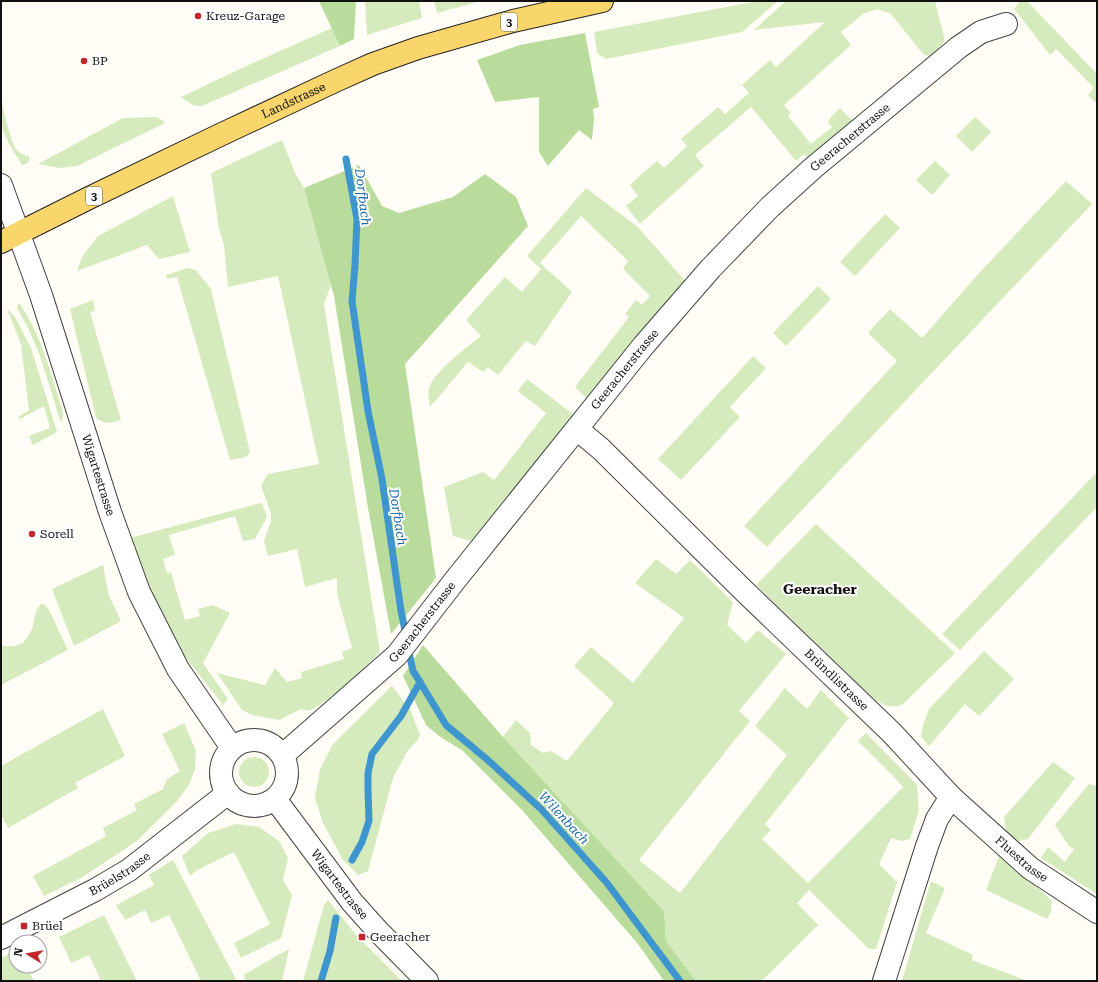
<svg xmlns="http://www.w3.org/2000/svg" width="1098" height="982" font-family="'Roboto Serif',serif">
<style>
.green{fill:#d5ebbd}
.forest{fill:#b9dc9c}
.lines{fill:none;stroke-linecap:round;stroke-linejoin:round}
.stream{stroke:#3f96cf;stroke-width:7}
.minor-casing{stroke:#444;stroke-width:24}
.major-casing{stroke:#222;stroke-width:24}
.minor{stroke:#fff;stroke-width:22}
.major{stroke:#f9d66b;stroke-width:22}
.poi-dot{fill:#c4262e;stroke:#fff;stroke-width:1.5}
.labels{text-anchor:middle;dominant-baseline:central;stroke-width:4;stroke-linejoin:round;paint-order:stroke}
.shield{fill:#fff;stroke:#585858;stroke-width:1}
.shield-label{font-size:11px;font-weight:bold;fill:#111}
.poi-label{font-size:12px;fill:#111;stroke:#fff;text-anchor:start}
.street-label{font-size:12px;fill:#111;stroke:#fff}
.water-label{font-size:13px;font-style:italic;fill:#1768a6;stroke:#fff}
.quarter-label{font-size:14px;font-weight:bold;fill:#111;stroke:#fff}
</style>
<rect width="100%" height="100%" fill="#fffdf5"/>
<g class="green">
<path d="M365,1H419L422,18L367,35Z"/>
<path d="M434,1H481L437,13Z"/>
<path d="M758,1H778L742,32L606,59L597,53L594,32Z"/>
<path d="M786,1H935L944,37V42L933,54L929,56L924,55L890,13L877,9L863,14L841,32L851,45L784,105L791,113L788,116L811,144L832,127L828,122L830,118L840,108L853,122L809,160L804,154L796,161L751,107L695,155L704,166L640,224L626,206L638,196L630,185L635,180L657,161L664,168L687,146L681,139L718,107L725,114L749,93L742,85L770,60L776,67L825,22L754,30Z"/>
<path d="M1020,1H1027L1097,74V104L1088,95L1094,88L1056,49L1050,55L1014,9Z"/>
<path d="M332,28L340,46L202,106C193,107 188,102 181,97L244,67Z"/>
<path d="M1,99C4,111 10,140 16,149C19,153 25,155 30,157L28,163L22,165L10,146L1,126Z"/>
<path d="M156,117L162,120L165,123L77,166L60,168L38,164L123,118Z"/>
<path d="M975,117L991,132L972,152L956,136Z"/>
<path d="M282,140L295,173L304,188L331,284L324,305L380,652C359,674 336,695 310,711L301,709L279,720L252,715L242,710L217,673L265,685L275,668L287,682L302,678L301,672L344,659L342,652L352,648L337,594V578L305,587L297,549L268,556L264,541L271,521V513L261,486L268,474L319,464L278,276L228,287L224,245L219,229L211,173Z"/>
<path d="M935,161L950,175L932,195L916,180Z"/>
<path d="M1066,181L1092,204L767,547L744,526L897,361L868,333L890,309L922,338L982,270Z"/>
<path d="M586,188L638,227L686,282L588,400L575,387L629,317L625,314L636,300L642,305L650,296L623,269L628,261L581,216L540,263L572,292L535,346L526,341L498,375L488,367L483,372L468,362L430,407C429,400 427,393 430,386C436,370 467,347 481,336L466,320L505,277L522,292L541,269L527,256Z"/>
<path d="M173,196L190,252L159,259L147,245L77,271L82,257L98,236Z"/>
<path d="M885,214L900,228L855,276L840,262Z"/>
<path d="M188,268L196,270L211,289L250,452L246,457L230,460L177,277L167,279L166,275Z"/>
<path d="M818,286L831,299L786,346L773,333Z"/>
<path d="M93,300L95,311L90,312L121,420C109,423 106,425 96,418L70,309Z"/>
<path d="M19,303C42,335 51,375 63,412V417L61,423L40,356L29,330L17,308Z"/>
<path d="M7,309L15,317L31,348L57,432L33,445L29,436L50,428L44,406L20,419L18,417L29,410L21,344Z"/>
<path d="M753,356L766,368L730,407L740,417L681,480L658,459Z"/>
<path d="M527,379L574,415L471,541L453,536L444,487L483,472L494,480L546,413L518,391Z"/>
<path d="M1097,472V507L960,650L942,634Z"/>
<path d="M262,503L267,517L255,539L243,541L235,516L169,535L175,555L163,559L167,573L171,572L185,620L200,616L198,609L213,605L230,613L203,663L228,699L223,705L179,649L152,605L126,539L257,504Z"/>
<path d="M816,524L955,653L902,705C888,708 885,706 873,698L756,585Z"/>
<path d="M656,559L676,574L690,560L733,602L727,625L746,643L758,630L786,654L739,711L750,721L639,860L680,893L787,755L755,726L785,688L807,709L821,690L849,718L765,824L771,830L762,839L808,883L903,787L896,779L858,741L866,733L917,785L919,810L910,839L901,841L891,838L879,864L897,882L876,949H869L809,890L797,903L818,925L762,981H696L666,941L664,911L503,737L516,720L530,733L531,745L543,753L551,751L567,761L614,703L574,666L591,647L633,683L684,618L635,583Z"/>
<path d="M103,565L109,596L121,621L74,646L52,589Z"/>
<path d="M41,604L45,605L49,610L68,650L1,685V646H15L23,643C26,639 30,634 32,629C35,620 34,611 41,604Z"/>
<path d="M984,651L1014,679L979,716L965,704L929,746L921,737L923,725L929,709Z"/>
<path d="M392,686L410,709L420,735L417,741L408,750L393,778L368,871L358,875L343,860L323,823L315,798L320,769L333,744Z"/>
<path d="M103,709L125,756L75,783L78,788L8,828L1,814V766Z"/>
<path d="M184,723L196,751L195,769L189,785L177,801L137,841L81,878L44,896L33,876L106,836L103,828L137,810L134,804L163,789L167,779L180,771L162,734Z"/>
<circle cx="254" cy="772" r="15"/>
<path d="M1053,762L1075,778L1028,839L1018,841L1006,832L1004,817Z"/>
<path d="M1089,784L1097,786V894L1041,858L1048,847L1065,862L1074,849L1069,846L1055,825Z"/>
<path d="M236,824L259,827L279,841L288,858L283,880L292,895L281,938L241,958L234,943L270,924L234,852L197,870L190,876L182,856L208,833Z"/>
<path d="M1000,854L1052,901L1051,911L1047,919L986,890Z"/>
<path d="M173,860L237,981H201L169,915L151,923L145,910L125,920L116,905L154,885L149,875Z"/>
<path d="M931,881L945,888L926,933L973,955L972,960L1028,981H902Z"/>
<path d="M328,900L356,935L402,981H303L324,905Z"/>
<path d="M104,915L137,981H101L89,955L71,963L59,937Z"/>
<path d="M289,949L282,981H246L243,975Z"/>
<path d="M16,950V966H26L34,981H1V958Z"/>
</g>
<g class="forest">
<path d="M319,1H356L354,39L340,46Z"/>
<path d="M585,33L599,107L593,109L594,119L592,140L579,130L548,166L539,152V97L495,102L477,60L520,45Z"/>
<path d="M359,165L382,206L399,213L453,197L485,174L516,197L528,226L405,364L436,578L391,634L368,508L334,296L304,188Z"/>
<path d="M423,645L503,737L664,911L666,941L696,981H664L638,944L522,810L463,751L439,736L426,725L403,676Z"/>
</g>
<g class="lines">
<g class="stream">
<path d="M346,159L357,219L355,265L352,301L368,411L382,479L401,611L406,635"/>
<path d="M420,682L446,725L490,762L541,809L607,883L680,981"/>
<path d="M352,860L362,842L369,821L368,789V773L372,754L401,716L420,682L413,671L408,648"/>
<path d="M321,981L330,951L336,918"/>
</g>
<g class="minor-casing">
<g id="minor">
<path id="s1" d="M1,185L41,295L110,512L139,592L178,669L232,748"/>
<path id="s2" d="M577,429L601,449L742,589L892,733L951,797L937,819L927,846L884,981"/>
<circle cx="254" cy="773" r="33"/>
<path id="s3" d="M283,755L397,655L456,579L644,345L711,268L770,207L813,168L959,47L981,32L1006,24"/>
<path id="s4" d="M951,797L1030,868L1097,912"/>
<path id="s5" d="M275,799L352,902L377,930L427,981"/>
<path id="s6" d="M1,938L95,890L129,870L228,793"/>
</g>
</g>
<g class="major-casing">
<g id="major">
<path id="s7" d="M1,242L89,198L220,135L335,81L373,64L418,48L513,21L602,1"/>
</g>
</g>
<use href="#minor" class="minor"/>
<use href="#major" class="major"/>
</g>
<g class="poi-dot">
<circle cx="198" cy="16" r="4"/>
<circle cx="84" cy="61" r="4"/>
<circle cx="32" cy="534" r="4"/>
<rect x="20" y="922" width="8" height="8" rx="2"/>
<rect x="358" y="933" width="8" height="8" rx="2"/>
</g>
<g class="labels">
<g class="shield">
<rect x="501" y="13" width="16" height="18" rx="3"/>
<rect x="86" y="187" width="16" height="18" rx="3"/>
</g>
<g class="shield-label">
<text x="509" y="22">3</text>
<text x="94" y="196">3</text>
</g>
<g class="poi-label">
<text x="206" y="16">Kreuz-Garage</text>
<text x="92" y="61">BP</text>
<text x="40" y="534">Sorell</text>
<text x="32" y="926">Brüel</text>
<text x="370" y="937">Geeracher</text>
</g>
<g class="street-label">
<text stroke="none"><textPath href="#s7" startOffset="325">Landstrasse</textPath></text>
<text stroke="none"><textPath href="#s3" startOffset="841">Geeracherstrasse</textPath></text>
<text stroke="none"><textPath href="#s3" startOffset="517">Geeracherstrasse</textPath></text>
<text stroke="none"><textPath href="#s1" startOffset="306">Wigartestrasse</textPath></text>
<text stroke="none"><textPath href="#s3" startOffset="193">Geeracherstrasse</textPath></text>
<text stroke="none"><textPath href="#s2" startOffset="361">Bründlistrasse</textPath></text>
<text stroke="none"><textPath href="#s4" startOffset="94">Fluestrasse</textPath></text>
<text stroke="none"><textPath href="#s6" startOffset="135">Brüelstrasse</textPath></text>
<text stroke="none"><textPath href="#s5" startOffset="107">Wigartestrasse</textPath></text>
</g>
<g class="water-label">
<text transform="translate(363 197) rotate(83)">Dorfbach</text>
<text transform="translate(398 517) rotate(81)">Dorfbach</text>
<text transform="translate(564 818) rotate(47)">Wilenbach</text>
</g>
<g class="quarter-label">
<text x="820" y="589">Geeracher</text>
</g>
</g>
<rect width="1098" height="982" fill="none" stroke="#111111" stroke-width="4"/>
<g transform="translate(28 954) rotate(281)"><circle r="19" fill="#ffffff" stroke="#a0a0a0"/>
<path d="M0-3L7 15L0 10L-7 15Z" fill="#c4262e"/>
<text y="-6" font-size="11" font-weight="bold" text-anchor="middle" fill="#111111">N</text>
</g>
</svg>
